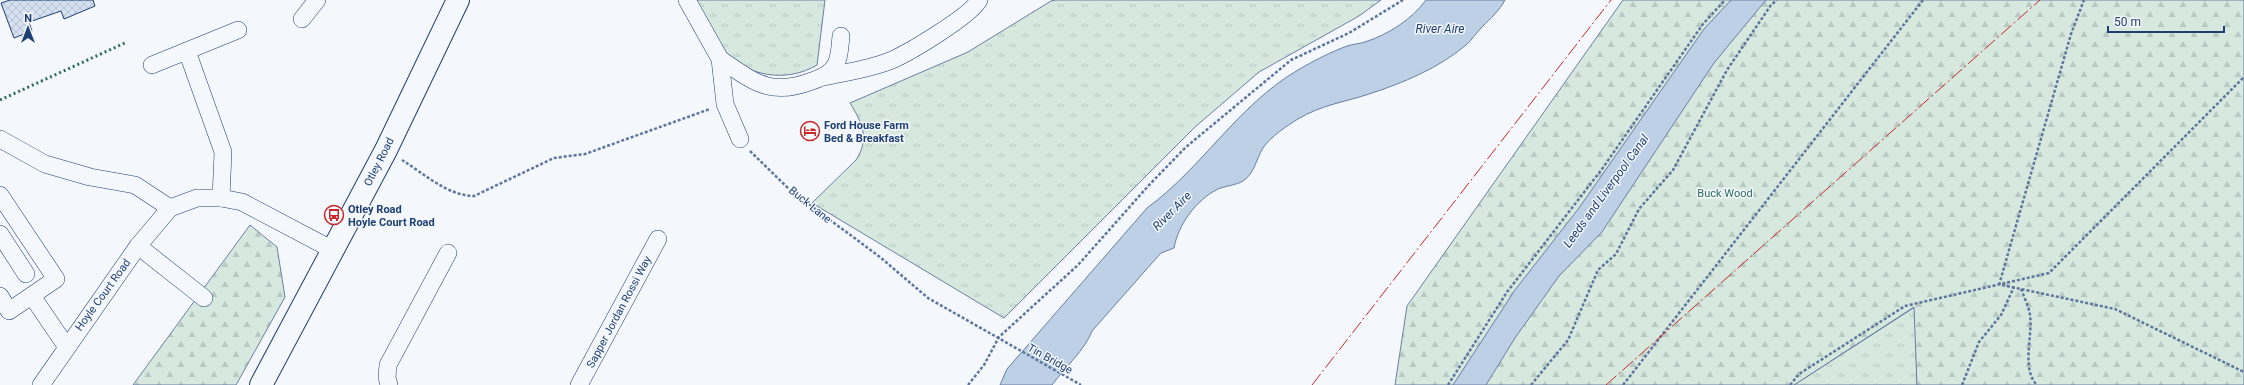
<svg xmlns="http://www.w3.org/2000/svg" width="2244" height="385" font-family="Roboto,sans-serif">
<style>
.grass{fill:url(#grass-tufts);stroke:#687fa3}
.forest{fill:url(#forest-firs);stroke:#687fa3}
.water{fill:#bed0e5;stroke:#687fa3}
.building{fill:url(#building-cross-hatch);stroke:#1d3f73}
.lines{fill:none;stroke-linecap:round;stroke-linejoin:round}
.minor-casing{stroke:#1d3f73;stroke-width:18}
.major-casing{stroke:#1d3f73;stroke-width:24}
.path{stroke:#5e769c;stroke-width:2.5;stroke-dasharray:3 2;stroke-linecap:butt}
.minor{stroke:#f4f7fb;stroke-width:17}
.major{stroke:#f4f7fb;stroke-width:22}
.hedge{stroke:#2c6c60;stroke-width:3;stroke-dasharray:2 3;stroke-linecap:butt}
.power{stroke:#c62828;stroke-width:1;stroke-dasharray:14 3 2 3;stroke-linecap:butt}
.labels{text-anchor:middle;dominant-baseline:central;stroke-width:3;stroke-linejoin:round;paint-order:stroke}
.poi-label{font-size:11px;font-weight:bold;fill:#1d3f73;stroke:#f4f7fb;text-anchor:start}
.street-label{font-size:11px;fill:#1d3f73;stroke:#f4f7fb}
.park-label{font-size:11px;fill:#2c6c60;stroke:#f4f7fb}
.water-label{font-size:12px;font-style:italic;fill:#1d3f73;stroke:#f4f7fb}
</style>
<defs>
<pattern id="grass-tufts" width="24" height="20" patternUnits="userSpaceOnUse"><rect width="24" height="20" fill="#d7e8df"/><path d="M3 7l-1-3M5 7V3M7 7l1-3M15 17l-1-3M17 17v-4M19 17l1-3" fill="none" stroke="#b8c8c3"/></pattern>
<pattern id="forest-firs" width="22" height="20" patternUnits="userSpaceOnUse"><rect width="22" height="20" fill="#d7e8df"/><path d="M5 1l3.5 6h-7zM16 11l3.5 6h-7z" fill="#b8c8c3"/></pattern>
<pattern id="building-cross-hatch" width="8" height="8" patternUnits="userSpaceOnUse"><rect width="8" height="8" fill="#d5e0f0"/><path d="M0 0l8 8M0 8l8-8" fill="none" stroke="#b6c1d1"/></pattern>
</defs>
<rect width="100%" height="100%" fill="#f4f7fb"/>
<g class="grass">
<path d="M692,0H825L817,65C787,83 747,77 722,50C710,36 702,16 692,0Z"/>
<path d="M1056,0H1381L1359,16L1259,72L1195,127L1004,318L812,203L856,160C870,139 862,122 850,103L968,52L1051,1Z"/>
<path d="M1915,307L1917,385H1794Z"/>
</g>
<g class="forest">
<path d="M1623,0H2244V385H1917L1914,307L1794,385H1395L1407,306Z"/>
<path d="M250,225L277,247L285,297L236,385H133Z"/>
</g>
<g class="water">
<path d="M1426,0H1505C1499,11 1491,18 1482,27C1476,33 1472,40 1466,45C1439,68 1403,83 1369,94C1345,102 1321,105 1298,119C1288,125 1270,137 1263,148C1256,159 1255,173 1243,181C1237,185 1225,186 1218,189C1196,200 1178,225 1174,248L1161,253L1152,263L1092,331C1085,350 1065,367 1052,385H1000L1007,369L1147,208C1202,168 1238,105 1298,70C1313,61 1331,52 1347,46C1353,44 1359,44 1365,42C1389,34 1411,20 1426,0Z"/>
<path d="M1731,0H1766L1714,63L1602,232L1559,276L1515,338L1486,385H1453L1515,290L1579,208L1704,29Z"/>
</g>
<path class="building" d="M10,0H93L95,6L64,19L61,11L29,22L32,31L14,38L1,3Z"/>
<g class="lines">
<g class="minor-casing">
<g id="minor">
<path d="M687,0L720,59L725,104L740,139"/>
<path d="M302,19L317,0"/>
<path d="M187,51L223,152L221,198"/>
<path d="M720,59C754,82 770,97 812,81C821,78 832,73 836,64C840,56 840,45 841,36"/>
<path d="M152,65L238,30"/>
<path d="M824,77C847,72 871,69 892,60C910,52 972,15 979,0"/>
<path d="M0,139L45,164L90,177L135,185L170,208"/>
<path d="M0,195L56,279L9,311L0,296"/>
<path d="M0,234L26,274"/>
<path d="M138,246L204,298"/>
<path d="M32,296L66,346"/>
<path d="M41,385L138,246L170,208L197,198H221L242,202L333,250"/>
<path d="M389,385L387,377L388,365L448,253"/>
<path d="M579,385L658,239"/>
</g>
</g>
<g class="major-casing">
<path id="major" d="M261,385L386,150L458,0"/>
</g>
<g class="path">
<path d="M750,151L791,191L880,257L928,298L1081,385"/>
<path d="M402,160C423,173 448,196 474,196L554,158L585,154L710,109"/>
<path d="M1999,285L2071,34L2084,0"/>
<path d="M2002,285L2115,309L2244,372"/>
<path d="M2021,289C2024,297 2029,307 2030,315C2033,336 2021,369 2037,385"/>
<path d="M968,385L984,365L999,337L1078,265L1150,184L1186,147L1291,60L1349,33L1403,0"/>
<path d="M1448,385L1507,292L1602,169L1703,24L1725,0"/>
<path d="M1531,385L1568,340L1598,270L1616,254L1639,209L1673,170L1727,70L1771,5L1777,0"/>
<path d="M1623,385L1923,0"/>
<path d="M1790,385L1799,374L1905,306L2049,273L2244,77"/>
<path d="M1962,385L1979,342L2001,315L2014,287"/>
</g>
<use href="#minor" class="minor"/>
<use href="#major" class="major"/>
<path class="hedge" d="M0,100L127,42"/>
<g class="power">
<path d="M1312,385L1611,0"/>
<path d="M1606,385L2040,0"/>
</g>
</g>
<defs>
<g id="hotel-ring" transform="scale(1)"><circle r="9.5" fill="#f4f7fb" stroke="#c62828" stroke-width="1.5"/><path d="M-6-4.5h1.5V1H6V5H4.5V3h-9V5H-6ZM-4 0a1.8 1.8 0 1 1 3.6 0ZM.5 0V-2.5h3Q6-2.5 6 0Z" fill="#c62828"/></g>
<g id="bus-ring" transform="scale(1)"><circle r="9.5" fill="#f4f7fb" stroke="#c62828" stroke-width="1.5"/><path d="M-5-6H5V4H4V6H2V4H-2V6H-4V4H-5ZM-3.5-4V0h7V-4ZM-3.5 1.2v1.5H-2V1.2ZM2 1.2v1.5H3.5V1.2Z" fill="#c62828"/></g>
</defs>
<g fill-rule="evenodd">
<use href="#hotel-ring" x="810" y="131"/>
<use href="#bus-ring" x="334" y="215"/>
</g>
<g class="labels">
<g class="poi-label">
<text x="824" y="125">Ford House Farm<tspan x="824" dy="13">Bed &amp; Breakfast</tspan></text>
<text x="348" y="209">Otley Road<tspan x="348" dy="13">Hoyle Court Road</tspan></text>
</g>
<g class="street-label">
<text transform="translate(379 162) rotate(-63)">Otley Road</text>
<text transform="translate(810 205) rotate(39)">Buck Lane</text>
<text transform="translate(103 295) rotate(-54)">Hoyle Court Road</text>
<text transform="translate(619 312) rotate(-62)">Sapper Jordan Rossi Way</text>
<text transform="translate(1050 359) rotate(29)">Tin Bridge</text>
</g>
<g class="park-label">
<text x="1725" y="193">Buck Wood</text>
</g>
<g class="water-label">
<text x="1440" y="29">River Aire</text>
<text transform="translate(1606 191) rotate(-54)">Leeds and Liverpool Canal</text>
<text transform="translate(1172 211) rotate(-45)">River Aire</text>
</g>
</g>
<g transform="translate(28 28)" stroke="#f4f7fb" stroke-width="3" paint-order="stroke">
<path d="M0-3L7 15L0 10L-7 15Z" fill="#1d3f73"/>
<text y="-6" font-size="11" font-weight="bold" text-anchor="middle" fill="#1d3f73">N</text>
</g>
<path d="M2108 26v6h116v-6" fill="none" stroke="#1d3f73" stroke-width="2"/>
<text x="2114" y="26" font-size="12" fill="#1d3f73" stroke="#f4f7fb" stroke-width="3" paint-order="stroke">50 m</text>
</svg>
